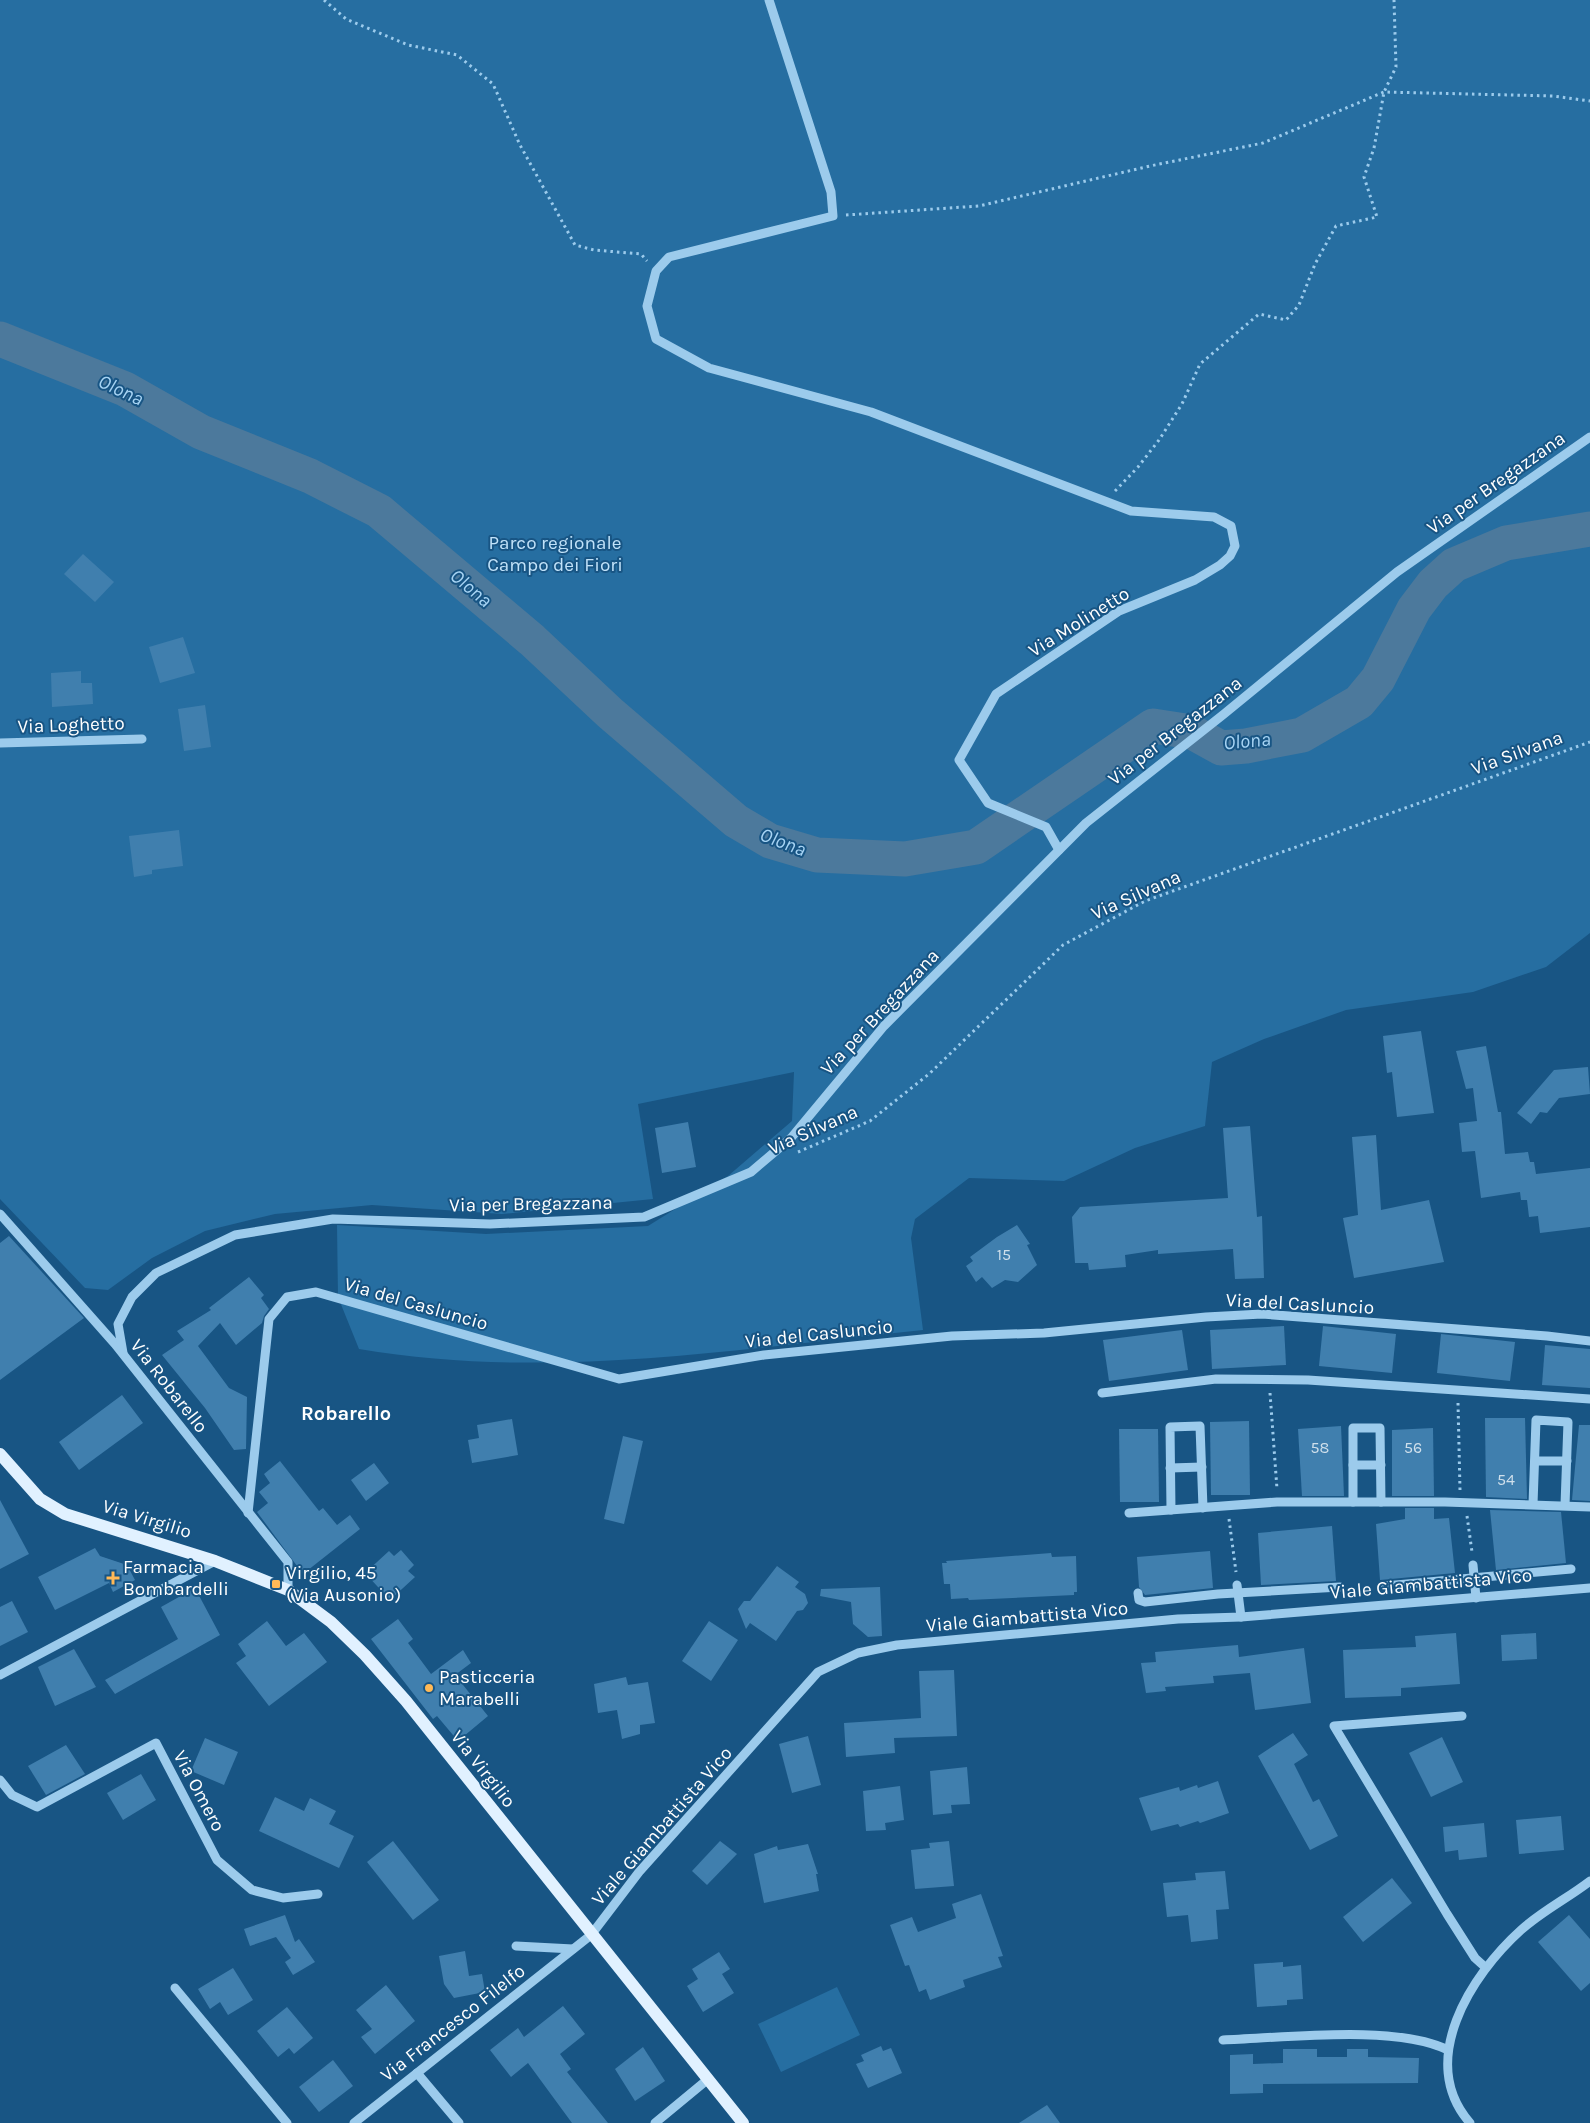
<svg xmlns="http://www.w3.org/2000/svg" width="1590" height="2123" font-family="Karla,sans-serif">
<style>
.green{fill:#266ea1}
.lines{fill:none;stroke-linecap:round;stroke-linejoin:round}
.river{stroke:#4c799c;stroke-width:35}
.building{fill:#407fae}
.path{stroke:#9ccbec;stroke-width:3;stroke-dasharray:2.5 4;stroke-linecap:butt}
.minor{stroke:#9ccbec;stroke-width:9}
.major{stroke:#e1f1ff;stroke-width:12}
.poi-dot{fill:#ffb957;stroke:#185584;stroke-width:2}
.labels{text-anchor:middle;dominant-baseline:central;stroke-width:4;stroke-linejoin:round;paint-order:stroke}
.number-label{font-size:16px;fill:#cfdfeb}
.street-label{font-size:19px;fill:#fff;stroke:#185584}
.park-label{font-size:19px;fill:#c1e2f9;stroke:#185584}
.poi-label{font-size:19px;fill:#fff;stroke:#185584;text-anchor:start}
.water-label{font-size:20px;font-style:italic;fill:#a7d4f4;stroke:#185584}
.neighbourhood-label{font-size:20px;font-weight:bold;fill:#fff;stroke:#185584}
</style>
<rect width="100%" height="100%" fill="#185584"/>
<g class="green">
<path d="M0,0H1590V933L1546,967L1473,992L1346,1010L1264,1039L1212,1062L1205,1126L1135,1148L1064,1181L969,1178L915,1219L911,1238L923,1330C737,1349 546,1381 359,1349L338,1297L337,1225L486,1234L648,1226L728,1176L792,1121L794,1072L638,1104L653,1199L502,1214L372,1205L275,1214L205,1231L152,1258L108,1290L85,1288L0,1199Z"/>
<path d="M837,1987L860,2035L781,2072L758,2024Z"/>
</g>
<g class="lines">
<path class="river" d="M0,339L125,389L201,432L310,476L379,511L532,640L610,713L736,821L770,841L817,855L905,859L976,847L1153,726L1192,732L1221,748L1246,746L1302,735L1359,702L1378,679L1414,609L1433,584L1454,565L1506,543L1590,529"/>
</g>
<g class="building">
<path d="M83,554L114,582L95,602L64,574Z"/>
<path d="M183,637L195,673L160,683L149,647Z"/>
<path d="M81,671V683H92L93,704L52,707L51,673Z"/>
<path d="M205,705L211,747L184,751L178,709Z"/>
<path d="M179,830L183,866L152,870V874L134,877L129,836Z"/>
<path d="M1421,1031L1434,1113L1397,1117L1392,1072L1387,1073L1383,1036Z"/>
<path d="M1486,1046L1498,1112H1501L1505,1154L1528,1152L1530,1162H1534L1536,1174L1590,1168V1227L1540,1233L1538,1216L1529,1217L1527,1200H1521L1520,1192L1481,1198L1475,1151L1462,1152L1459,1123L1477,1121L1473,1088L1466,1089L1456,1051Z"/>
<path d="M1588,1067L1590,1094L1559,1098L1547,1113L1540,1112L1531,1124L1517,1113L1554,1070Z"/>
<path d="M688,1122L696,1167L662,1173L655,1128Z"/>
<path d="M1250,1126L1257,1217L1262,1216L1264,1278L1235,1279L1233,1249L1158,1254V1250L1125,1255L1126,1267L1089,1270L1088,1263H1075L1072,1217L1080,1207L1228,1198L1223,1128Z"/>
<path d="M1376,1135L1381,1210L1429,1200L1444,1262L1354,1278L1343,1218L1358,1215L1352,1137Z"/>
<path d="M1017,1225L1030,1244L1027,1245L1037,1265L1018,1282L1005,1280L992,1288L982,1277L976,1282L966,1266L973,1261L970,1257L997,1237Z"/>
<path d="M9,1236L84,1318L0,1380V1243Z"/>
<path d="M249,1277L264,1295L261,1298L269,1309L264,1316L262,1323L236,1345L220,1323L198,1346L229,1388L247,1397L246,1449L234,1450L205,1408L162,1355L184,1340L177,1331L211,1310L209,1308Z"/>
<path d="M1284,1326L1286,1365L1212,1369L1210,1330Z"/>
<path d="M1323,1326L1396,1334L1392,1373L1319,1366Z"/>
<path d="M1182,1330L1188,1370L1109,1381L1103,1340Z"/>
<path d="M1441,1334L1515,1342L1510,1381L1437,1373Z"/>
<path d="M1545,1345L1590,1349V1388L1542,1385Z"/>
<path d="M122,1395L143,1423L79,1470L59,1442Z"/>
<path d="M1485,1418H1525L1527,1499L1486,1497Z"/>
<path d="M512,1419L518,1455L472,1463L468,1440L479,1438L477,1425Z"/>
<path d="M1249,1421L1250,1495H1211L1210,1422Z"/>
<path d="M1579,1425H1590V1501L1572,1500Z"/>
<path d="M1341,1426L1344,1496H1302L1298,1429Z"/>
<path d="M1433,1428L1434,1496H1392V1430Z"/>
<path d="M1119,1429H1158L1159,1502H1120Z"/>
<path d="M623,1436L643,1441L624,1524L604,1519Z"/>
<path d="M280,1461L319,1511L323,1508L337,1525L350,1515L360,1529L303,1574L257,1512L268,1503L259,1492L270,1483L264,1474Z"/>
<path d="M374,1463L389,1483L366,1501L351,1480Z"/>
<path d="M0,1500L29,1554L0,1569Z"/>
<path d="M1405,1508H1434V1519L1449,1518L1455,1573L1380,1580L1376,1524L1405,1519Z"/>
<path d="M1490,1510L1561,1512L1566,1563L1496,1570Z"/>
<path d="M1332,1526L1336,1581L1261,1585L1258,1533Z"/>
<path d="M95,1548L100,1556L127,1565L135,1580L113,1592L109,1583L55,1610L38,1577Z"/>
<path d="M401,1550L414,1565L408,1571L415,1577L390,1600L365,1573L389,1551L394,1556Z"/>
<path d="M1210,1551L1213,1588L1145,1595L1139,1587L1137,1557Z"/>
<path d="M1051,1553L1052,1557L1076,1556L1077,1592H1074V1595L969,1600L968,1598L951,1599L950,1584H944L942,1563H947L946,1561Z"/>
<path d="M777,1566L799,1582L795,1587L805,1594L808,1603L803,1610L797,1611L776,1641L750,1623L746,1629L738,1609L744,1601H750Z"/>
<path d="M880,1587L882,1636L868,1637L853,1624L851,1602L820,1596L821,1589Z"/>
<path d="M195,1588L220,1635L115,1694L105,1680L178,1639L161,1607Z"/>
<path d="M12,1601L28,1632L0,1646V1607Z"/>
<path d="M398,1619L413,1639L408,1643L431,1674L463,1650L471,1663L455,1675L488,1716L458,1741L437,1716L433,1719L371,1639Z"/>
<path d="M267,1621L286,1646L304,1633L327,1662L269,1706L236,1663L246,1656L238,1644Z"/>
<path d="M709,1621L738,1640L711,1681L682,1661Z"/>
<path d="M1456,1633L1460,1684L1401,1688V1696L1345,1698L1343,1650L1416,1647L1415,1636Z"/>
<path d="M1536,1633L1537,1659L1502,1661L1501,1635Z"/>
<path d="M1238,1645L1239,1657L1304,1648L1311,1703L1255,1710L1250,1673L1213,1676L1214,1683L1165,1687L1166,1691L1146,1693L1141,1663L1156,1662L1155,1652Z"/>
<path d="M74,1649L96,1687L55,1706L38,1667Z"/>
<path d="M954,1670L957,1736L894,1738L895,1753L846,1757L844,1723L921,1718L919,1671Z"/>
<path d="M626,1677L628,1685L648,1682L655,1723L640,1725V1734L622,1739L617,1710L598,1713L594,1684Z"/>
<path d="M1293,1733L1308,1755L1294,1764L1313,1802L1319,1799L1338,1836L1310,1850L1258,1756Z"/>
<path d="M808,1736L821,1785L792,1793L779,1744Z"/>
<path d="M1442,1737L1463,1782L1431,1797L1409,1753Z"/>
<path d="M205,1738L238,1752L224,1785L191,1771Z"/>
<path d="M66,1745L85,1774L46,1795L28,1766Z"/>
<path d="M967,1767L970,1804L951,1805L952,1813L933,1815L930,1771Z"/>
<path d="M141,1774L156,1800L123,1820L107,1793Z"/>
<path d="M1218,1781L1229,1813L1200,1823L1198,1821L1180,1827L1178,1824L1151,1831L1139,1798L1179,1787L1180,1791L1197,1785L1198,1788Z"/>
<path d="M900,1786L904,1820L885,1823L886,1830L866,1831L863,1791Z"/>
<path d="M275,1797L304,1811L310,1798L336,1811L329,1824L354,1836L339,1868L259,1831Z"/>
<path d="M1561,1816L1564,1850L1519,1854L1516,1820Z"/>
<path d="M1484,1823L1487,1857L1459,1860L1458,1850L1445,1852L1443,1827Z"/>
<path d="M393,1841L439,1900L413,1920L367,1862Z"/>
<path d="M720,1841L737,1854L707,1885L692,1871Z"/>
<path d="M949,1841L954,1886L915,1889L911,1850L930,1848L929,1843Z"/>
<path d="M808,1844L818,1874H816L819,1891L764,1903L754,1854L777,1846L778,1850Z"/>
<path d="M1225,1871L1229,1909L1216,1910L1218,1939L1191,1942L1188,1915L1167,1917L1163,1883L1196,1880L1195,1873Z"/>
<path d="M1392,1878L1412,1903L1363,1942L1343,1917Z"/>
<path d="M981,1894L1003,1956L998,1957L1002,1967L963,1980L965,1987L930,2000L926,1989L919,1992L909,1965L905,1966L890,1925L912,1917L918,1932L956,1918L952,1904Z"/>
<path d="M285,1915L295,1942L299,1939L315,1962L293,1975L285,1962L291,1958L276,1937L250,1946L244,1929Z"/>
<path d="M1569,1915L1590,1939V1983L1581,1991L1538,1942Z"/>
<path d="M465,1951L469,1976L482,1974L485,1992L454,1998L444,1984L439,1956Z"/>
<path d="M719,1952L730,1969L722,1974L734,1993L703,2012L687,1986L698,1979L692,1969Z"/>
<path d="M1283,1962V1967L1301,1965L1303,1999L1287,2000V2005L1257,2007L1254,1964Z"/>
<path d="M233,1968L253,2000L228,2015L220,2002L210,2009L198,1989Z"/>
<path d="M386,1985L415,2021L375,2054L361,2037L372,2029L356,2010Z"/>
<path d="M563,2006L585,2034L560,2054L571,2069L567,2072L608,2123H572L528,2063L511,2077L490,2050L518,2028L524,2037Z"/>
<path d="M287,2007L313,2038L294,2054L289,2048L278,2057L257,2031Z"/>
<path d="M881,2046L883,2051L891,2048L902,2073L868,2088L856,2064L864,2061L861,2055Z"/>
<path d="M643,2047L665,2081L635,2101L615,2069Z"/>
<path d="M1283,2049H1317V2057H1347V2049H1368V2057L1419,2058L1418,2083L1263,2084V2093L1230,2094V2055L1253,2054V2064L1283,2063Z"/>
<path d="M333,2060L353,2086L319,2112L299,2087Z"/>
<path d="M1047,2105L1060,2123H1019Z"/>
</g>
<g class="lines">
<g class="path">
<path d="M324,0L346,19L408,45L457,55L493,84L520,145L575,245L594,250L641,254L647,261"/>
<path d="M846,215L979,206L1150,166L1263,143L1384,92L1553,96L1590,101"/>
<path d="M1115,491L1138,467L1159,440L1182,404L1200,364L1259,314L1286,320L1299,305L1315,264L1336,226L1377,217L1364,177L1374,148L1384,92L1396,67L1394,0"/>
<path d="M798,1152L870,1121L929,1074L1063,945L1145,901L1590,742"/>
<path d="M1270,1393L1277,1489"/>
<path d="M1458,1403L1460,1490"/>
<path d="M1467,1516L1472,1552"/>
<path d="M1229,1519L1236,1572"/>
</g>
<g class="minor">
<path d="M769,0L831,192L833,216L669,257L656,271L647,306L656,339L709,368L871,412L1131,511L1214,517L1231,526L1235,546L1230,556L1220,565L1195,580L1119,611L996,694L959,760L988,803L1046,827L1059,850"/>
<path d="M0,743L142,739"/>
<path d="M0,1214L115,1344L288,1562V1590"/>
<path d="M123,1353L118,1324L132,1297L156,1273L235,1235L333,1219L490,1224L644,1217L751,1172L791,1138L884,1026L1086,823L1224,714L1397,572L1590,437"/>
<path d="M1102,1393L1216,1379L1308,1380L1590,1399"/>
<path d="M1535,1461H1567"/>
<path d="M1353,1465H1381"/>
<path d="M1170,1468L1202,1467"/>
<path d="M1353,1502V1428H1380L1381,1502"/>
<path d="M1533,1504L1536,1420L1568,1422L1565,1505"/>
<path d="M1171,1510L1170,1427L1200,1426L1203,1508"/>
<path d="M248,1513L269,1319L287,1297L316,1292L619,1379L764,1355L952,1336L1044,1333L1206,1317L1262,1314L1547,1336L1590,1341"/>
<path d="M1129,1513L1277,1502H1445L1590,1507"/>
<path d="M1473,1565L1476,1598"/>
<path d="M1237,1585L1241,1617"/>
<path d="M1385,1586L1571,1569"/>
<path d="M1138,1593L1139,1600L1145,1602L1218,1594L1340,1587"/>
<path d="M0,1675L215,1561"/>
<path d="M1462,1716L1334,1726L1447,1914L1475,1958L1485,1967"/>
<path d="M0,1780L12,1795L37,1807L156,1743L217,1860L252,1890L283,1898L318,1894"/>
<path d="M516,1946L573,1949"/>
<path d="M175,1988L287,2123"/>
<path d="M1223,2040C1283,2038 1396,2024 1448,2050"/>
<path d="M417,2073L459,2123"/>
<path d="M354,2123L591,1935L639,1872L818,1672L858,1653L897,1645L1178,1619L1241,1617L1590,1588"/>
<path d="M655,2123L707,2080"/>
<path d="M1470,2123C1416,2061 1471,1975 1521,1930C1542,1911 1568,1898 1590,1881"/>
</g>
<path class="major" d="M0,1454L40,1499L65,1514L215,1561L288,1590L331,1622L365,1655L406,1701L743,2123"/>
</g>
<g class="poi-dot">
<path d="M110.5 1570.5h5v5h5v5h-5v5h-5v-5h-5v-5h5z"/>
<rect x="271" y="1579" width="10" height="10" rx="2.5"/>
<circle cx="429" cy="1688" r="5"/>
</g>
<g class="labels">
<g class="number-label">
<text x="1004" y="1254">15</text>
<text x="1320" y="1447">58</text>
<text x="1413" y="1447">56</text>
<text x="1506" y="1479">54</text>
</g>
<g class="street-label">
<text transform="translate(1496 483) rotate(-35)">Via per Bregazzana</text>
<text transform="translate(1079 622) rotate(-32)">Via Molinetto</text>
<text transform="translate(71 725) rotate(-2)">Via Loghetto</text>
<text transform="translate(1175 731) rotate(-38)">Via per Bregazzana</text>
<text transform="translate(1517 753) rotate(-20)">Via Silvana</text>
<text transform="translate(1136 895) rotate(-24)">Via Silvana</text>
<text transform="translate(880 1012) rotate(-47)">Via per Bregazzana</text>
<text transform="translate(813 1130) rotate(-24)">Via Silvana</text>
<text transform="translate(531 1204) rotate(-1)">Via per Bregazzana</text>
<text transform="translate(416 1304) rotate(16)">Via del Casluncio</text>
<text transform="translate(1300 1304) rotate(3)">Via del Casluncio</text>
<text transform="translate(819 1334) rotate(-6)">Via del Casluncio</text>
<text transform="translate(169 1386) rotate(52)">Via Robarello</text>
<text transform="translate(147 1519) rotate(17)">Via Virgilio</text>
<text transform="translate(1431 1584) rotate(-5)">Viale Giambattista Vico</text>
<text transform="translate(1027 1617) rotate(-5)">Viale Giambattista Vico</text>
<text transform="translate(483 1769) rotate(52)">Via Virgilio</text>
<text transform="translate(199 1791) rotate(62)">Via Omero</text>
<text transform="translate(662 1826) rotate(-49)">Viale Giambattista Vico</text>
<text transform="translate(453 2023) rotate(-38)">Via Francesco Filelfo</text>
</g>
<g class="park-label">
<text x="555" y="543">Parco regionale<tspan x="555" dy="22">Campo dei Fiori</tspan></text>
</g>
<g class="poi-label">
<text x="123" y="1567">Farmacia<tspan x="123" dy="22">Bombardelli</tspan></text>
<text x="286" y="1573">Virgilio, 45<tspan x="286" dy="22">(Via Ausonio)</tspan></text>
<text x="439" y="1677">Pasticceria<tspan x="439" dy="22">Marabelli</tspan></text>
</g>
<g class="water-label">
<text transform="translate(121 390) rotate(25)">Olona</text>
<text transform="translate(471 588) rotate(40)">Olona</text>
<text transform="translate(1247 741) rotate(-5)">Olona</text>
<text transform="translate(783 842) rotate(21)">Olona</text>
</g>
<g class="neighbourhood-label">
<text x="346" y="1413">Robarello</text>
</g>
</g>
</svg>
